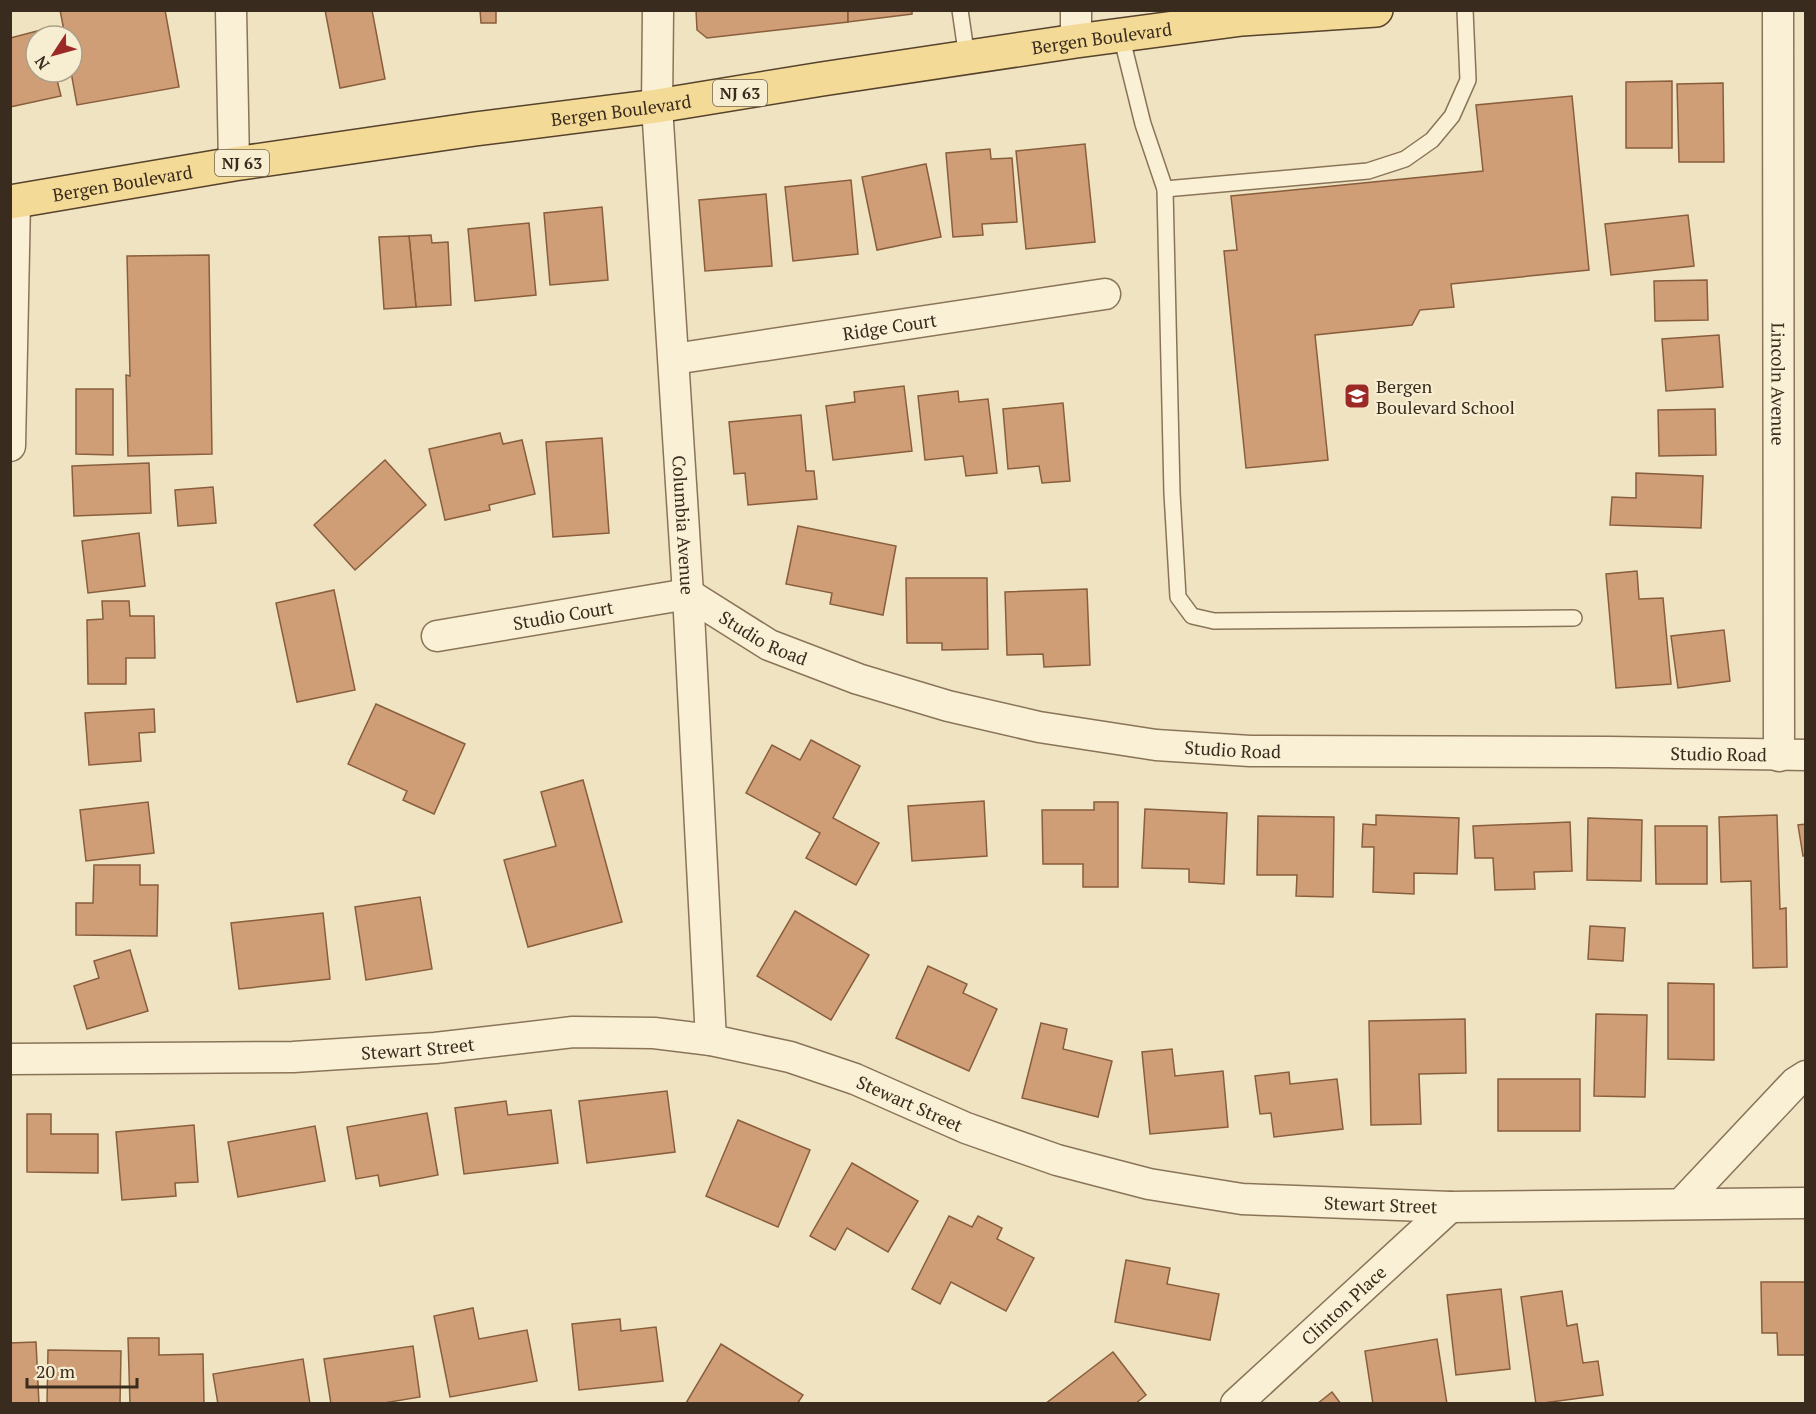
<svg xmlns="http://www.w3.org/2000/svg" width="1816" height="1414" font-family="'PT Serif',serif">
<style>
.building{fill:#cf9e76;stroke:#895e3d;stroke-width:1.5}
.lines{fill:none;stroke-linecap:round;stroke-linejoin:round}
.lane-casing{stroke:#8a7458;stroke-width:18}
.street-casing{stroke:#8a7458;stroke-width:33}
.primary-casing{stroke:#57422c;stroke-width:36}
.lane{stroke:#faf0d5;stroke-width:15}
.street{stroke:#faf0d5;stroke-width:30}
.primary{stroke:#f4da97;stroke-width:33}
.labels{text-anchor:middle;dominant-baseline:central;stroke-width:4.5;stroke-linejoin:round;paint-order:stroke}
.shield{fill:#f7edd1;stroke:#726553;stroke-width:1.5}
.shield-label{font-size:16px;font-weight:bold;fill:#392b1d}
.street-label{font-size:18px;fill:#392b1d;stroke:#f7edd1}
.poi-label{font-size:18px;fill:#392b1d;stroke:#f7edd1;text-anchor:start}
</style>
<rect width="100%" height="100%" fill="#efe3c1"/>
<g class="building">
<path d="M60,10H165L179,87L77,105L71,72L72,36H65Z"/>
<path d="M325,10H372L385,79L340,88Z"/>
<path d="M480,10H496V23H481Z"/>
<path d="M696,10H848V22L707,38L697,30Z"/>
<path d="M848,10H912V14L848,22Z"/>
<path d="M45,29L47,36H36V72H55L61,96L10,107V38Z"/>
<path d="M1672,81V148H1626V82Z"/>
<path d="M1723,83L1724,162H1679L1677,84Z"/>
<path d="M1572,96L1589,270L1451,284L1454,307L1420,310L1412,325L1315,335L1328,460L1246,468L1224,251L1237,250L1231,196L1483,171L1476,105Z"/>
<path d="M1085,144L1095,242L1026,249L1016,151Z"/>
<path d="M990,149L991,159L1012,158L1017,222L982,224L983,235L953,237L946,153Z"/>
<path d="M926,164L941,237L877,250L862,177Z"/>
<path d="M851,180L858,254L793,261L785,187Z"/>
<path d="M766,194L772,266L705,271L699,200Z"/>
<path d="M602,207L608,280L550,285L544,213Z"/>
<path d="M1688,215L1694,266L1611,275L1605,224Z"/>
<path d="M529,223L536,295L475,301L468,229Z"/>
<path d="M431,235L432,243L448,242L451,305L416,307L409,236Z"/>
<path d="M409,236L416,307L384,309L379,237Z"/>
<path d="M209,255L212,454L128,456L126,375L130,376L127,256Z"/>
<path d="M1707,280L1708,320L1655,321L1654,281Z"/>
<path d="M1719,335L1723,387L1666,391L1662,339Z"/>
<path d="M904,386L912,451L833,460L826,406L855,402L854,392Z"/>
<path d="M76,389H113V455L76,454Z"/>
<path d="M958,391L959,402L988,399L997,473L966,476L963,456L925,460L918,396Z"/>
<path d="M1063,403L1070,481L1042,483L1039,466L1008,469L1003,409Z"/>
<path d="M1715,409L1716,455L1659,456L1658,410Z"/>
<path d="M801,415L806,471H814L817,499L748,505L745,473L734,474L729,422Z"/>
<path d="M500,433L503,444L522,440L535,494L489,505L490,510L445,520L429,449Z"/>
<path d="M602,438L609,533L553,537L546,442Z"/>
<path d="M385,460L426,505L355,570L314,525Z"/>
<path d="M149,463L151,513L74,516L72,466Z"/>
<path d="M1636,473L1703,476L1701,528L1610,525L1612,497L1636,498Z"/>
<path d="M213,487L216,523L178,526L175,490Z"/>
<path d="M798,526L896,546L883,615L830,604L832,593L786,584Z"/>
<path d="M139,533L145,586L88,593L82,541Z"/>
<path d="M1637,571L1639,599L1663,598L1671,684L1616,688L1606,574Z"/>
<path d="M906,578H987L988,649L942,650V643H907Z"/>
<path d="M1087,589L1090,665L1044,667L1043,654L1007,655L1005,592Z"/>
<path d="M334,590L355,690L297,702L276,603Z"/>
<path d="M102,601H129L130,616H154L155,658H126V684H88L87,620L103,619Z"/>
<path d="M1724,630L1730,681L1678,688L1671,636Z"/>
<path d="M376,704L465,744L434,814L403,800L407,791L348,764Z"/>
<path d="M154,709L155,732L139,733L141,761L89,765L85,713Z"/>
<path d="M811,740L860,766L833,818L879,843L856,885L806,858L820,833L746,793L772,745L800,760Z"/>
<path d="M583,780L622,922L528,947L504,860L556,846L541,792Z"/>
<path d="M984,801L987,856L912,861L908,806Z"/>
<path d="M148,802L154,853L86,861L80,810Z"/>
<path d="M1094,802H1118V887H1083V864H1043L1042,810H1094Z"/>
<path d="M1145,809L1227,813L1224,884L1189,882V869L1142,868Z"/>
<path d="M1376,815L1459,818L1457,874L1414,873V894L1373,892L1374,847H1362L1363,824L1376,825Z"/>
<path d="M1777,815L1780,909L1786,908L1787,967L1753,968L1751,881L1721,882L1719,817Z"/>
<path d="M1258,816L1334,817L1333,897L1296,896L1297,875H1257Z"/>
<path d="M1588,818L1642,820L1641,881L1587,880Z"/>
<path d="M1570,822L1572,871L1534,872L1535,889L1495,890L1493,858H1475L1473,826Z"/>
<path d="M1806,824V855L1803,856L1798,825Z"/>
<path d="M1655,826H1707V884H1656Z"/>
<path d="M94,865H140V885H158L157,936L76,935V903H93Z"/>
<path d="M420,897L432,969L366,980L355,907Z"/>
<path d="M795,911L869,955L831,1020L757,976Z"/>
<path d="M323,913L330,979L239,989L231,923Z"/>
<path d="M1590,926L1625,928L1623,961L1588,959Z"/>
<path d="M130,950L148,1011L87,1029L74,986L99,978L94,961Z"/>
<path d="M928,966L967,984L963,993L997,1009L969,1071L896,1038Z"/>
<path d="M1668,983L1714,984V1060L1668,1059Z"/>
<path d="M1596,1014L1647,1015L1645,1097L1594,1096Z"/>
<path d="M1465,1019L1466,1073L1419,1074L1421,1124L1371,1125L1369,1021Z"/>
<path d="M1041,1023L1067,1029L1063,1049L1112,1061L1098,1117L1022,1098Z"/>
<path d="M1172,1049L1175,1076L1223,1071L1228,1127L1150,1134L1142,1052Z"/>
<path d="M1289,1072L1290,1084L1337,1079L1343,1129L1274,1137L1271,1113L1260,1114L1255,1076Z"/>
<rect x="1498" y="1079" width="82" height="52"/>
<path d="M667,1091L675,1152L587,1163L579,1101Z"/>
<path d="M506,1101L508,1115L551,1110L558,1163L464,1174L455,1108Z"/>
<path d="M427,1113L438,1175L380,1186L378,1175L356,1179L347,1127Z"/>
<path d="M27,1114H51V1134H98V1173L27,1172Z"/>
<path d="M738,1120L810,1150L778,1227L706,1196Z"/>
<path d="M194,1125L198,1182L175,1183L176,1196L122,1200L116,1132Z"/>
<path d="M315,1126L325,1181L238,1197L228,1142Z"/>
<path d="M852,1163L918,1201L888,1252L847,1228L835,1250L810,1236Z"/>
<path d="M949,1216L972,1227L978,1216L1002,1228L997,1239L1034,1258L1006,1311L951,1282L940,1304L912,1289Z"/>
<path d="M1126,1260L1170,1268L1167,1284L1219,1294L1210,1340L1115,1322Z"/>
<path d="M1761,1282H1806V1355H1778L1777,1333H1762Z"/>
<path d="M1501,1289L1510,1369L1456,1375L1447,1295Z"/>
<path d="M1562,1291L1567,1326L1577,1324L1583,1363L1598,1361L1603,1395L1536,1404L1521,1297Z"/>
<path d="M473,1308L479,1339L527,1330L537,1381L450,1397L434,1316Z"/>
<path d="M620,1319L621,1331L656,1327L663,1381L579,1390L572,1324Z"/>
<path d="M128,1338H159V1355L203,1354L204,1404H130Z"/>
<path d="M1437,1339L1447,1404H1373L1365,1351Z"/>
<path d="M36,1342L39,1404H10V1343Z"/>
<path d="M721,1344L803,1395L797,1404L686,1403Z"/>
<path d="M413,1346L420,1397L378,1404H331L324,1359Z"/>
<path d="M48,1350L121,1351L120,1404H47Z"/>
<path d="M1113,1352L1146,1395L1135,1404H1045Z"/>
<path d="M303,1359L310,1404H218L213,1374Z"/>
<path d="M1332,1392L1341,1404H1317Z"/>
</g>
<g class="lines">
<g class="lane-casing">
<g id="lane">
<path d="M960,10L967,58"/>
<path d="M1121,35L1143,124L1165,189L1368,171L1405,159L1432,140L1452,116L1468,80L1465,10"/>
<path d="M1165,189L1172,493L1178,597L1192,616L1214,621L1574,618"/>
</g>
</g>
<g class="street-casing">
<g id="street">
<path d="M231,10L234,164"/>
<path id="s1" d="M658,10L657,106L688,594L711,1040"/>
<path id="s2" d="M1778,10L1779,756"/>
<path d="M1076,41V10"/>
<path id="s3" d="M674,359L1105,294"/>
<path d="M10,446L15,201"/>
<path id="s4" d="M437,636L688,594L769,645L858,679L948,706L1039,727L1156,745L1250,751L1609,752L1806,755"/>
<path id="s5" d="M10,1059L293,1057L435,1048L573,1032L654,1033L711,1040L790,1057L855,1079L966,1128L1057,1160L1149,1184L1242,1199L1450,1207L1806,1203"/>
<path d="M1682,1203L1795,1083L1806,1076"/>
<path id="s6" d="M1236,1404L1450,1207"/>
</g>
</g>
<g class="primary-casing">
<g id="primary">
<path id="s7" d="M10,202L234,164L475,129L657,106L822,79L1076,41L1242,19L1376,10"/>
</g>
</g>
<use href="#lane" class="lane"/>
<use href="#street" class="street"/>
<use href="#primary" class="primary"/>
</g>
<defs>
<g id="school-square" transform="scale(1.35)"><rect x="-9" y="-9" width="18" height="18" rx="4" fill="#9b2926" stroke="#f7edd1"/><path d="M0-5L7-2L0 1L-7-2ZM-4 1L0 2.5L4 1V4Q0 6-4 4Z" fill="#fff"/></g>
</defs>
<g fill-rule="evenodd">
<use href="#school-square" x="1357" y="396"/>
</g>
<g class="labels">
<g class="shield">
<rect x="713" y="80" width="54" height="26" rx="4.5"/>
<rect x="215" y="150" width="54" height="26" rx="4.5"/>
</g>
<g class="shield-label">
<text x="740" y="93">NJ 63</text>
<text x="242" y="163">NJ 63</text>
</g>
<g class="street-label">
<text stroke="none"><textPath href="#s7" startOffset="1104">Bergen Boulevard</textPath></text>
<text stroke="none"><textPath href="#s7" startOffset="618">Bergen Boulevard</textPath></text>
<text stroke="none"><textPath href="#s7" startOffset="114">Bergen Boulevard</textPath></text>
<text stroke="none"><textPath href="#s3" startOffset="218">Ridge Court</textPath></text>
<text stroke="none"><textPath href="#s2" startOffset="374">Lincoln Avenue</textPath></text>
<text stroke="none"><textPath href="#s1" startOffset="516">Columbia Avenue</textPath></text>
<text stroke="none"><textPath href="#s4" startOffset="128">Studio Court</textPath></text>
<text stroke="none"><textPath href="#s4" startOffset="342">Studio Road</textPath></text>
<text stroke="none"><textPath href="#s4" startOffset="828">Studio Road</textPath></text>
<text stroke="none"><textPath href="#s4" startOffset="1314">Studio Road</textPath></text>
<text stroke="none"><textPath href="#s5" startOffset="408">Stewart Street</textPath></text>
<text stroke="none"><textPath href="#s5" startOffset="912">Stewart Street</textPath></text>
<text stroke="none"><textPath href="#s5" startOffset="1398">Stewart Street</textPath></text>
<text stroke="none"><textPath href="#s6" startOffset="146">Clinton Place</textPath></text>
</g>
<g class="poi-label">
<text x="1376" y="386">Bergen<tspan x="1376" dy="21">Boulevard School</tspan></text>
</g>
</g>
<rect width="1816" height="1414" fill="none" stroke="#392b1d" stroke-width="24"/>
<g transform="translate(54 54) rotate(234)"><circle r="28" fill="#f7edd1" stroke="#ab9f89" stroke-width="1.5"/>
<path d="M0-4.5L10 22L0 15L-10 22Z" fill="#9b2926"/>
<text y="-9" font-size="16" font-weight="bold" text-anchor="middle" fill="#392b1d">N</text>
</g>
<path d="M27 1378v9h110v-9" fill="none" stroke="#392b1d" stroke-width="3"/>
<text x="36" y="1378" font-size="18" fill="#392b1d" stroke="#f7edd1" stroke-width="4.5" paint-order="stroke">20 m</text>
</svg>
